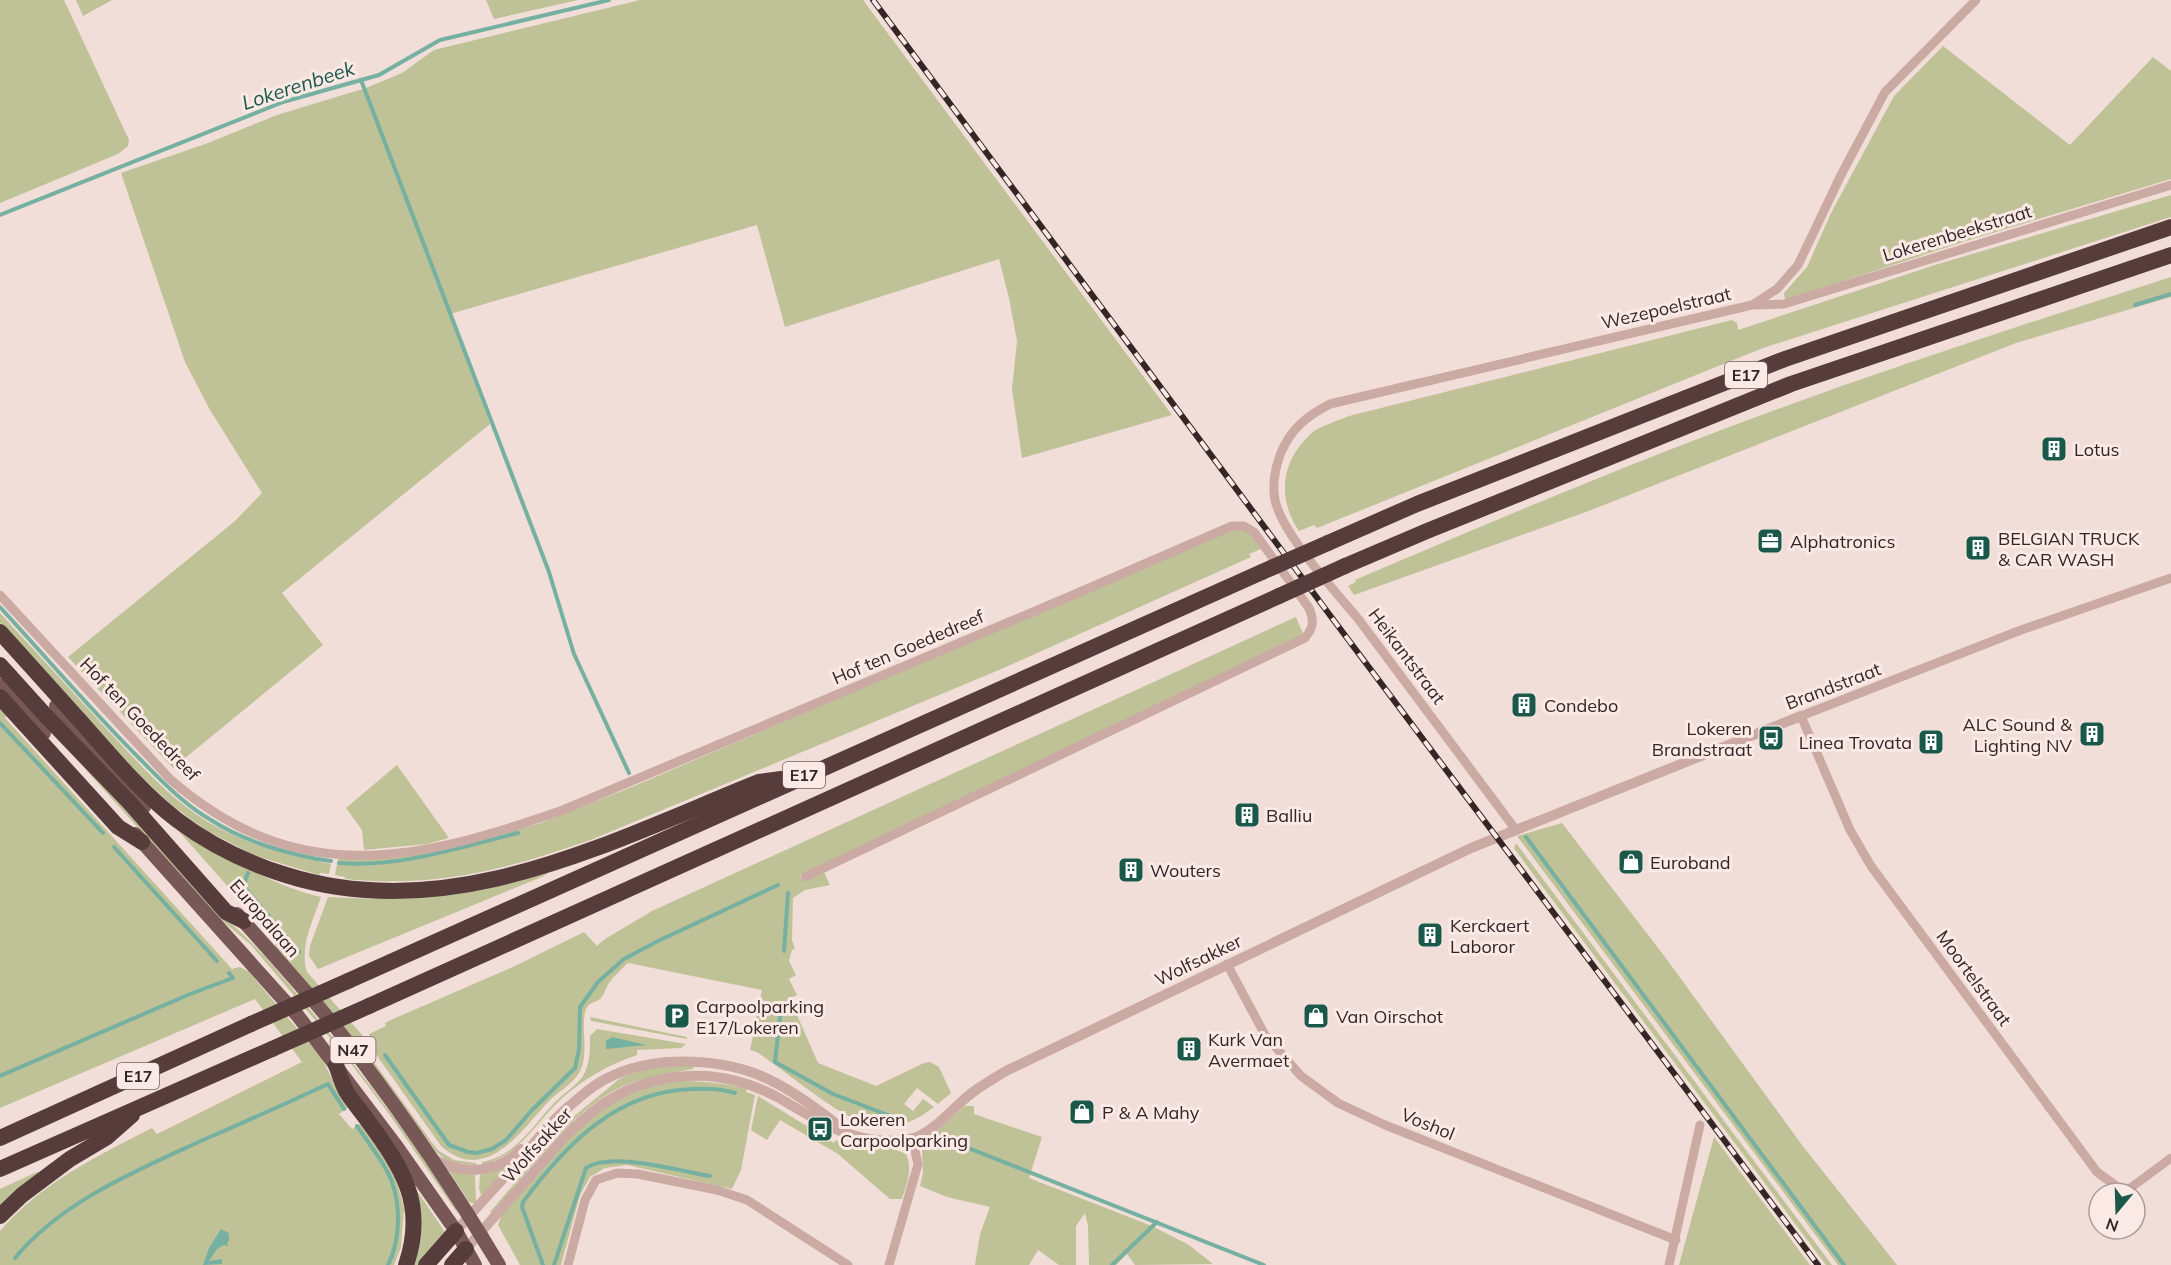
<svg xmlns="http://www.w3.org/2000/svg" width="2171" height="1265" font-family="Mulish,sans-serif">
<style>
.green{fill:#bfc197}
.water{fill:#76b0a1}
.lines{fill:none;stroke-linecap:round;stroke-linejoin:round}
.stream{stroke:#76b0a1;stroke-width:4}
.minor{stroke:#caaaa3;stroke-width:9}
.tertiary{stroke:#caaaa3;stroke-width:10}
.primary{stroke:#785856;stroke-width:14}
.motorway{stroke:#563d3c;stroke-width:16}
.rail-casing{stroke:#352626;stroke-width:6}
.rail{stroke:#fae9e4;stroke-width:4;stroke-dasharray:11;stroke-linecap:butt}
.motorway-bridge{stroke:#563d3c;stroke-width:16}
.labels{text-anchor:middle;dominant-baseline:central;stroke-width:6;stroke-linejoin:round;paint-order:stroke}
.shield{fill:#fae9e4;stroke:#70605f;stroke-width:1.5}
.shield-label{font-size:16px;font-weight:bold;fill:#352626}
.street-label{font-size:18px;fill:#352626;stroke:#fae9e4}
.poi-label{font-size:18px;fill:#352626;stroke:#fae9e4;text-anchor:start}
.water-label{font-size:20px;font-style:italic;fill:#1a584a;stroke:#fae9e4}
</style>
<rect width="100%" height="100%" fill="#f2ded8"/>
<g class="green">
<path d="M0,0H64L129,140L128,146L118,154L0,203Z"/>
<path d="M76,0H112L83,16Z"/>
<path d="M486,0H578L494,19Z"/>
<path d="M640,0H863L1172,415L1022,458L1012,389L1017,341L1009,298L999,259L785,327L757,225L450,314L490,424L282,593L323,645L173,768L68,657L235,521L262,493L210,410L185,362L121,173L208,143L277,115L366,88L402,73L434,50Z"/>
<path d="M1943,46L2070,145L2153,57L2171,71V179L1966,241L1789,299H1785L1784,293L1807,267L1831,213L1894,96Z"/>
<path d="M2171,195V217L1763,348L1317,528L1314,525L1299,531C1279,502 1280,467 1304,441C1307,438 1310,434 1314,431C1324,425 1337,421 1349,416L1732,320L1737,323L1738,330L1935,265Z"/>
<path d="M2171,277V297L2016,343L1586,512L1354,595L1348,586L1356,582L1355,580C1475,529 1594,478 1716,432C1866,375 2019,326 2171,277Z"/>
<path d="M1234,528L1248,530L1263,548L1249,554L1251,557L999,670L593,839C506,870 438,888 345,879V877L335,875L338,859L390,858L422,854L444,849L538,824L632,787Z"/>
<path d="M0,613C34,650 68,687 102,724C137,761 172,803 217,827C251,846 293,856 331,864L329,874L320,873L319,875L253,855L206,830L174,807L132,768L0,623Z"/>
<path d="M1296,617L1304,636L799,876L802,880L823,870L830,885L805,890L793,898L792,940L795,949L792,950L789,961L796,975L789,979L797,995L790,999L818,1063L876,1086L924,1063L930,1062L939,1067L951,1093L938,1104L917,1088L904,1104L913,1111L923,1099L934,1107C890,1142 858,1125 817,1096C797,1082 777,1066 757,1052L750,1050L762,990L628,963C622,969 614,976 609,983C606,987 604,996 600,999C595,1003 589,1002 586,1009C580,1025 589,1051 581,1069C576,1082 559,1091 549,1101C521,1130 487,1186 441,1146L375,1053L369,1034L386,1026L385,1023L393,1019L513,967L584,932L597,946L605,939L652,911Z"/>
<path d="M0,674L227,920C258,946 283,977 308,1007C348,1056 386,1105 422,1156C432,1173 453,1196 458,1214L389,1114L343,1053L251,945L219,918Z"/>
<path d="M0,707L8,715L5,718L232,969L240,967L249,972L321,1057L331,1077L350,1106L339,1114L352,1129L363,1122L392,1163L404,1208L401,1247L394,1265H0V1231C41,1183 97,1156 152,1128L157,1134L302,1062L255,999L0,1108Z"/>
<path d="M397,765L449,838L427,844L364,850L362,830L346,808Z"/>
<path d="M167,818C216,850 263,883 321,897C313,921 299,947 307,972L363,1036L371,1058L433,1144L439,1151L454,1160L476,1163L477,1165L455,1163L445,1159L436,1152L392,1090L276,949L275,943L262,925Z"/>
<path d="M1562,823L1665,957L1802,1145L1897,1265H1838L1517,836Z"/>
<path d="M1516,843L1832,1265H1826L1533,874L1514,848Z"/>
<path d="M549,872L544,876L318,969L309,956L310,946L328,897L376,899L400,897Z"/>
<path d="M590,1017L687,1037V1039L591,1021Z"/>
<path d="M597,1029L686,1044L681,1048L637,1050V1055C608,1065 583,1079 560,1100C534,1125 520,1155 482,1165V1162C516,1156 533,1125 555,1102C564,1093 576,1086 583,1076C590,1064 590,1050 590,1036Z"/>
<path d="M694,1066L693,1069C667,1074 641,1077 617,1089C572,1112 534,1165 501,1202L491,1213L490,1212L567,1122L618,1080C640,1066 669,1066 694,1066Z"/>
<path d="M675,1081C700,1081 722,1082 747,1089L746,1092L755,1095L741,1170L732,1189L627,1165L605,1168L590,1177L580,1195L561,1265H520L498,1225L502,1214L572,1134L609,1104L642,1088Z"/>
<path d="M758,1096L834,1143L836,1140L843,1143L892,1148L906,1154C913,1170 907,1183 902,1199H890L838,1154L780,1120L767,1140L751,1130Z"/>
<path d="M965,1106H974V1114L1042,1137L1029,1178L1152,1226L1189,1245L1213,1264L1135,1265L1127,1254L1116,1265H1089L1088,1226L1085,1213L1076,1226V1265H1059L1038,1250L1029,1265H975L980,1234L990,1207L947,1197L920,1186L923,1173L922,1150L927,1140Z"/>
<path d="M1714,1137L1810,1265H1679Z"/>
<path d="M506,1167L482,1198L479,1189L480,1175Z"/>
<path d="M449,1171L475,1175L476,1204L469,1202Z"/>
<path d="M37,1172L40,1173L0,1207V1189Z"/>
<path d="M413,1185L447,1235L421,1265H412Z"/>
</g>
<g class="water">
<path d="M612,1037L646,1045L606,1049V1041Z"/>
<path d="M221,1229L229,1233L228,1236L230,1237L227,1244L229,1246L224,1245L217,1249L209,1261L222,1259V1264L203,1265L209,1248Z"/>
</g>
<g class="lines">
<g class="stream">
<path d="M361,80L549,572L574,654L629,773"/>
<path d="M0,215L283,102L379,75L440,40L609,0"/>
<path d="M2135,305L2171,294"/>
<path d="M0,607C46,657 91,710 139,758C161,780 183,804 211,820C243,841 292,856 331,861"/>
<path d="M0,723L103,833"/>
<path d="M1526,837L1844,1265"/>
<path d="M114,847L217,961"/>
<path d="M339,863C399,868 461,847 518,833"/>
<path d="M248,873L243,886L299,952"/>
<path d="M784,951L788,893"/>
<path d="M780,1016L775,1062L833,1094L898,1119"/>
<path d="M385,1055L449,1145L468,1152L476,1153L492,1149L506,1140L532,1110L575,1068L579,1049L580,1007L598,982L624,959L658,941L778,885"/>
<path d="M0,1076L190,994L233,978L229,973"/>
<path d="M357,1126C367,1141 387,1166 392,1182C401,1207 400,1241 388,1265"/>
<path d="M948,1140L1264,1265"/>
<path d="M15,1258C62,1201 138,1170 203,1140C245,1122 287,1103 328,1084L344,1109"/>
<path d="M543,1265L522,1207L523,1202C566,1144 618,1090 694,1089C708,1088 722,1089 735,1093"/>
<path d="M554,1265L586,1168C611,1151 679,1171 710,1176"/>
<path d="M1112,1265L1157,1222"/>
</g>
<g class="minor">
<path d="M1755,305L1784,304L2171,185"/>
<path d="M2171,578L2021,630L1801,716L1850,830L1871,866L2097,1172L2119,1188L2129,1189L2171,1158"/>
<path d="M0,595L170,779C297,890 417,861 563,810L1073,595L1232,526H1244L1254,532L1309,608C1314,620 1314,627 1305,638L805,877"/>
<path d="M1511,832L1513,826L1510,822L1359,620C1336,592 1282,534 1275,500C1272,484 1275,469 1280,455C1290,429 1307,416 1330,404L1752,305L1777,289L1798,265L1841,175L1885,92L1976,0"/>
<path d="M1227,964L1265,1035L1301,1076L1338,1103L1385,1125L1676,1240"/>
<path d="M568,1265L585,1200L596,1180L617,1173L638,1174L717,1190L747,1200L848,1265"/>
<path d="M889,1265L918,1164L912,1138"/>
<path d="M1669,1265L1700,1125"/>
</g>
<g class="tertiary">
<path d="M431,1158C462,1175 496,1175 521,1149"/>
<path d="M456,1231C478,1206 501,1181 523,1156C538,1138 554,1118 573,1103C585,1092 599,1081 614,1075C659,1055 726,1058 770,1080C795,1092 820,1111 842,1128"/>
<path d="M466,1249C488,1224 510,1199 532,1174C577,1121 614,1080 688,1076C719,1074 752,1083 779,1098C822,1123 858,1148 910,1139C931,1135 952,1109 968,1096C980,1086 993,1079 1006,1071L1471,848L1801,716"/>
</g>
<g class="primary">
<path d="M0,685L44,733"/>
<path d="M56,706L144,807"/>
<path d="M135,834L298,1016L397,1147L456,1231L475,1265"/>
<path d="M237,914C279,961 321,1007 359,1057C409,1123 456,1193 499,1265"/>
</g>
<g class="motorway">
<path d="M1328,543L1417,504L1785,359L2171,227"/>
<path d="M1345,566L1427,531L1791,384L2171,255"/>
<path d="M0,632C27,662 55,693 82,723C112,757 141,792 177,820C209,844 247,863 286,875C451,927 609,842 759,782L781,779"/>
<path d="M0,665L47,717L129,802L226,912L244,921"/>
<path d="M0,697L118,827L142,842"/>
<path d="M348,981L1262,572"/>
<path d="M369,1006L1279,596"/>
<path d="M336,1065C339,1073 342,1083 346,1091C352,1101 361,1111 368,1121C402,1168 427,1204 406,1265"/>
<path d="M0,1138L251,1024"/>
<path d="M0,1169L272,1049"/>
<path d="M0,1216L22,1195L70,1159L107,1137L132,1115"/>
<path d="M426,1265L456,1231"/>
<path d="M452,1265L466,1249"/>
</g>
<g class="rail-casing">
<path id="rail" d="M873,0L1338,626L1818,1265"/>
</g>
<use href="#rail" class="rail"/>
<g class="motorway-bridge">
<path d="M1262,572L1328,543"/>
<path d="M1279,596L1345,566"/>
<path d="M251,1024L348,981"/>
<path d="M272,1049L369,1006"/>
</g>
</g>
<defs>
<g id="building-square" transform="scale(1.35)"><rect x="-9" y="-9" width="18" height="18" rx="4" fill="#1a584a" stroke="#fae9e4"/><path d="M-4-6H4V6H1V3H-1V6H-4ZM-2.5-4.3h1.7v1.8h-1.7ZM.8-4.3h1.7v1.8H.8ZM-2.5-1h1.7V.8h-1.7ZM.8-1h1.7V.8H.8Z" fill="#fff"/></g>
<g id="office-square" transform="scale(1.35)"><rect x="-9" y="-9" width="18" height="18" rx="4" fill="#1a584a" stroke="#fae9e4"/><path d="M-6-3h4V-5.5h4V-3h4V5H-6ZM-1-4.5V-3h2v-1.5ZM-6 0V1H6V0Z" fill="#fff"/></g>
<g id="bus-square" transform="scale(1.35)"><rect x="-9" y="-9" width="18" height="18" rx="4" fill="#1a584a" stroke="#fae9e4"/><path d="M-5-6H5V4H4V6H2V4H-2V6H-4V4H-5ZM-3.5-4V0h7V-4ZM-3.5 1.2v1.5H-2V1.2ZM2 1.2v1.5H3.5V1.2Z" fill="#fff"/></g>
<g id="shop-square" transform="scale(1.35)"><rect x="-9" y="-9" width="18" height="18" rx="4" fill="#1a584a" stroke="#fae9e4"/><path d="M-5-2.5h2.3a2.7 3.5 0 0 1 5.4 0H5L5.5 6h-11ZM-1.5-2.5h3a1.5 2.3 0 0 0-3 0Z" fill="#fff"/></g>
<g id="parking-square" transform="scale(1.35)"><rect x="-9" y="-9" width="18" height="18" rx="4" fill="#1a584a" stroke="#fae9e4"/><path d="M-3.5-5.5H1a3.5 3.5 0 0 1 0 7H-1V5.5H-3.5ZM-1-3.4V-.6H.8a1.4 1.4 0 0 0 0-2.8Z" fill="#fff"/></g>
</defs>
<g fill-rule="evenodd">
<use href="#building-square" x="2054" y="449"/>
<use href="#office-square" x="1770" y="541"/>
<use href="#building-square" x="1978" y="548"/>
<use href="#building-square" x="1524" y="705"/>
<use href="#building-square" x="2092" y="734"/>
<use href="#bus-square" x="1771" y="738"/>
<use href="#building-square" x="1931" y="742"/>
<use href="#building-square" x="1247" y="815"/>
<use href="#shop-square" x="1631" y="862"/>
<use href="#building-square" x="1131" y="870"/>
<use href="#building-square" x="1430" y="935"/>
<use href="#parking-square" x="677" y="1016"/>
<use href="#shop-square" x="1316" y="1016"/>
<use href="#building-square" x="1189" y="1049"/>
<use href="#shop-square" x="1082" y="1112"/>
<use href="#bus-square" x="820" y="1129"/>
</g>
<g class="labels">
<g class="shield">
<rect x="1725" y="362" width="42" height="26" rx="4.5"/>
<rect x="783" y="762" width="42" height="26" rx="4.5"/>
<rect x="330.5" y="1037" width="45" height="26" rx="4.5"/>
<rect x="117" y="1063" width="42" height="26" rx="4.5"/>
</g>
<g class="shield-label">
<text x="1746" y="375">E17</text>
<text x="804" y="775">E17</text>
<text x="353" y="1050">N47</text>
<text x="138" y="1076">E17</text>
</g>
<g class="street-label">
<text transform="translate(1957 233) rotate(-17)">Lokerenbeekstraat</text>
<text transform="translate(1666 308) rotate(-13)">Wezepoelstraat</text>
<text transform="translate(908 647) rotate(-23)">Hof ten Goededreef</text>
<text transform="translate(1407 656) rotate(53)">Heikantstraat</text>
<text transform="translate(1833 686) rotate(-21)">Brandstraat</text>
<text transform="translate(140 719) rotate(46)">Hof ten Goededreef</text>
<text transform="translate(265 918) rotate(49)">Europalaan</text>
<text transform="translate(1198 960) rotate(-26)">Wolfsakker</text>
<text transform="translate(1974 978) rotate(54)">Moortelstraat</text>
<text transform="translate(1428 1124) rotate(22)">Voshol</text>
<text transform="translate(537 1145) rotate(-48)">Wolfsakker</text>
</g>
<g class="poi-label">
<text x="2074" y="449">Lotus</text>
<text x="1998" y="538">BELGIAN TRUCK<tspan x="1998" dy="21">&amp; CAR WASH</tspan></text>
<text x="1790" y="541">Alphatronics</text>
<text x="1544" y="705">Condebo</text>
<text x="2072" y="724" text-anchor="end">ALC Sound &amp;<tspan x="2072" dy="21">Lighting NV</tspan></text>
<text x="1752" y="728" text-anchor="end">Lokeren<tspan x="1752" dy="21">Brandstraat</tspan></text>
<text x="1912" y="742" text-anchor="end">Linea Trovata</text>
<text x="1266" y="815">Balliu</text>
<text x="1650" y="862">Euroband</text>
<text x="1150" y="870">Wouters</text>
<text x="1450" y="925">Kerckaert<tspan x="1450" dy="21">Laboror</tspan></text>
<text x="696" y="1006">Carpoolparking<tspan x="696" dy="21">E17/Lokeren</tspan></text>
<text x="1336" y="1016">Van Oirschot</text>
<text x="1208" y="1039">Kurk Van<tspan x="1208" dy="21">Avermaet</tspan></text>
<text x="1102" y="1112">P &amp; A Mahy</text>
<text x="840" y="1119">Lokeren<tspan x="840" dy="21">Carpoolparking</tspan></text>
</g>
<g class="water-label">
<text transform="translate(298 85) rotate(-18)">Lokerenbeek</text>
</g>
</g>
<g transform="translate(2117 1211) rotate(199)"><circle r="28" fill="#fae9e4" stroke="#ab9b98" stroke-width="1.5"/>
<path d="M0-4.5L10 22L0 15L-10 22Z" fill="#1a584a"/>
<text y="-9" font-size="16" font-weight="bold" text-anchor="middle" fill="#352626">N</text>
</g>
</svg>
